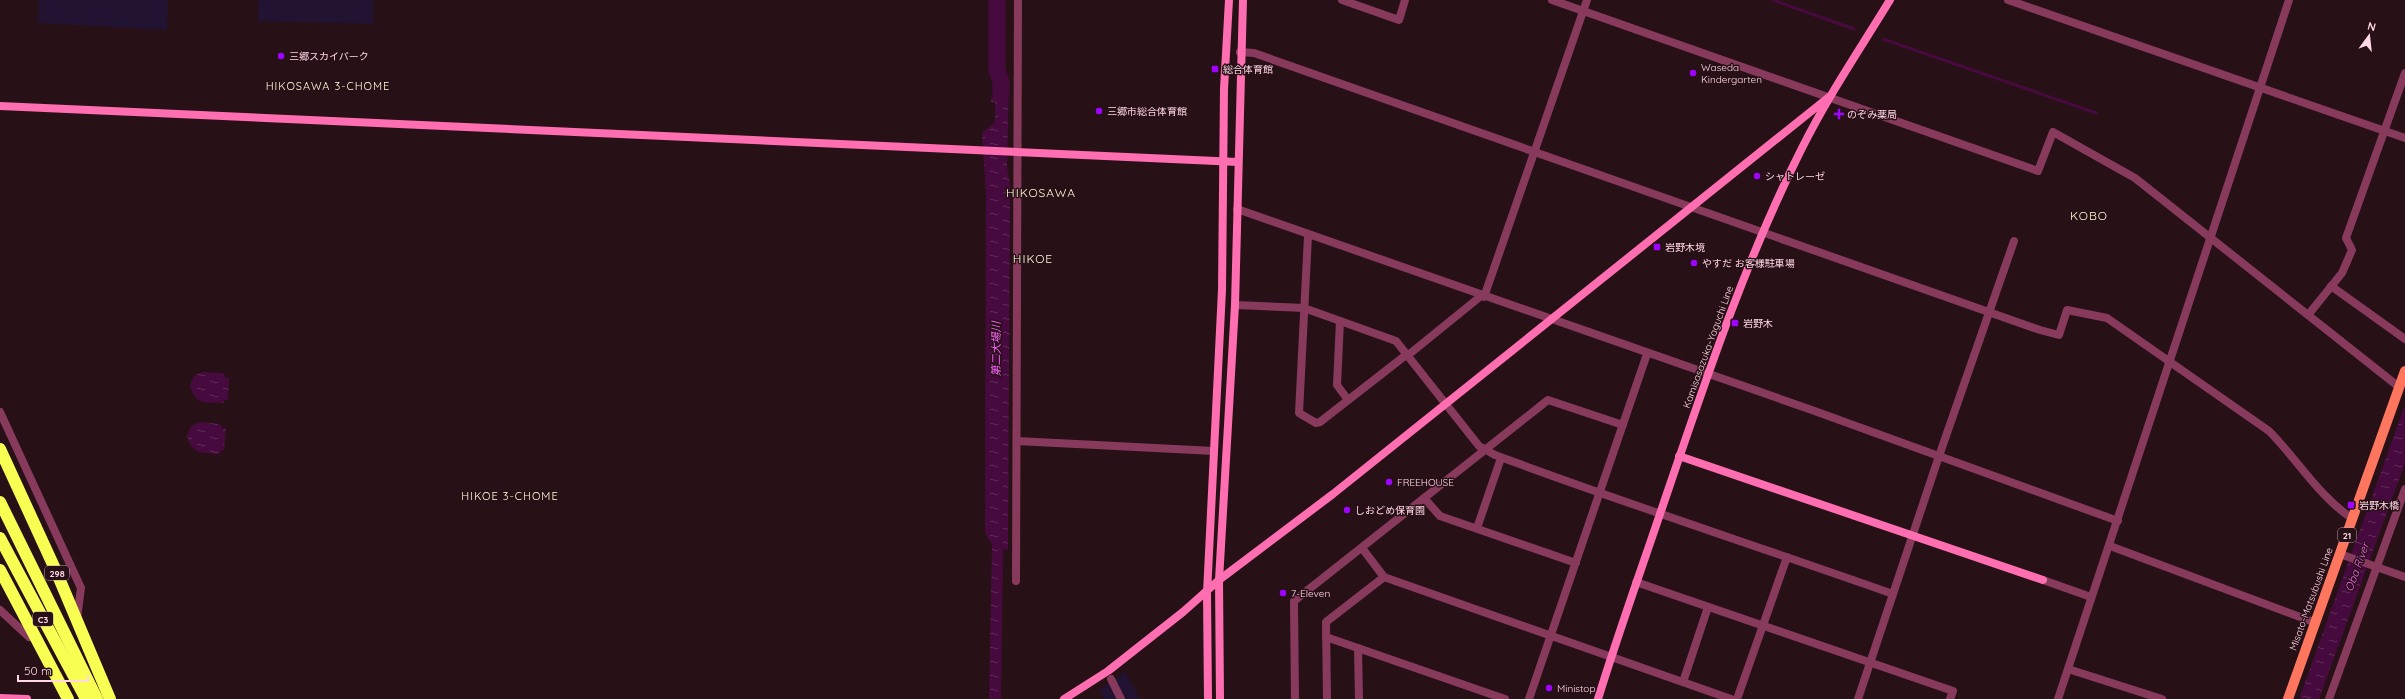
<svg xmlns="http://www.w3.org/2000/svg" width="2405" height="699" font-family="Quicksand,'Noto Sans JP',sans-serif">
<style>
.green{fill:#221332}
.water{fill:url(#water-ripples)}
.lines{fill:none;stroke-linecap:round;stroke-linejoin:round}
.stream{stroke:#470a3e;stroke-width:3}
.river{stroke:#470a3e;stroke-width:17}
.street{stroke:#883a5d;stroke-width:8}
.secondary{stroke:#ff6eb0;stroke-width:8}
.primary{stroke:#ff765e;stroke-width:10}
.highway{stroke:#f8ff52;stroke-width:12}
.poi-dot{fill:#9f03ff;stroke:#281017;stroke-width:1.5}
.labels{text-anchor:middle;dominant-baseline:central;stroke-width:3;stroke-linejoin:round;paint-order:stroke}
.shield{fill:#281017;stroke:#be9ba8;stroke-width:1}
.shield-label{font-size:9px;font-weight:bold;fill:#ffd7e6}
.poi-label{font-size:10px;fill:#ffd7e6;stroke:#281017;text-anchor:start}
.street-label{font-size:10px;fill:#ffd7e6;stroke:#281017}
.neighbourhood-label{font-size:11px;letter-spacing:1px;fill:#fffbd9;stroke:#281017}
.water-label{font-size:11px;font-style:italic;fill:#fc65ff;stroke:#281017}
.quarter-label{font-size:12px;letter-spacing:1px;fill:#fffbd9;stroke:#281017}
</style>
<defs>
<pattern id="water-ripples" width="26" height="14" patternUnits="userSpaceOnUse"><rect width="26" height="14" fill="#470a3e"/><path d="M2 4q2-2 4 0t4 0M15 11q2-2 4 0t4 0" fill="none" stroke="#632d5a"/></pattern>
</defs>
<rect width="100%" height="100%" fill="#281017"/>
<g class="green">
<path d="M39,0H168L167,30L38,23Z"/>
<path d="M259,0H373V24L258,21Z"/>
<path d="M1125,672L1140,699H1105L1099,690Z"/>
</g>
<g class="water">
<path d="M1002,72L1009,84L1007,167L1010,185L1008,550L1003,549L1001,699H989L992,544L985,533L986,196L982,133L995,122V102H991V98H995L996,74Z"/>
<path d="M203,372L223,373L225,377L229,378L228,400H224V403C205,402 196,406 190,386L194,376Z"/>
<path d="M2405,405V463L2319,699H2299Z"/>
<path d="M200,422L220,424L222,428H226L224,450H221L220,454C202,452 193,456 187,436L191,426Z"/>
</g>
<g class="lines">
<g class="stream">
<path d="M1773,0L1854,29"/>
<path d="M1883,39L2096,113"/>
</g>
<path class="river" d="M997,0V70L1001,82V95"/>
<g class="street">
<path d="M1342,0L1399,20L1405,0"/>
<path d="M1552,0L2038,171L2053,132L2135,178L2399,387"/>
<path d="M2008,0L2405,138"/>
<path d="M1240,52L1254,53L2040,330L2059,335L2067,310L2107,318L2269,431C2297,459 2319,497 2353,519"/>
<path d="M1237,209L1809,409L2118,521"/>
<path d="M1308,236L1299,413L1316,423L1320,422L1406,355"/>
<path d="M2331,286L2405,339"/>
<path d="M1484,297L1587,0"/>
<path d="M1235,305L1304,308L1396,341L1479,446L1495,455C1627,504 1760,547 1893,594"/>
<path d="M2308,315L2342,273L2352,250L2346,238L2405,73"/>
<path d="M1340,321L1337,385L1348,400"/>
<path d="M1407,356L1481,296"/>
<path d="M0,412L81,588L77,618"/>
<path d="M1017,441L1214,451"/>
<path d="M1424,498L1440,516L1576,563"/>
<path d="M1477,528L1501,458"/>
<path d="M2110,546L2316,623"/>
<path d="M1362,548L1384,577"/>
<path d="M2340,554L2405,577"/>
<path d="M2043,580L2091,597"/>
<path d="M1016,581L1018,0"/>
<path d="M1636,582L1953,691L1950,699"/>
<path d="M0,610L29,637"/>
<path d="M1326,637L1505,699"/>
<path d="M1358,648L1359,699"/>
<path d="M2068,669L2162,699"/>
<path d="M1111,679L1121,699"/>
<path d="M1683,682L1708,607"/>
<path d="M1295,699L1294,601L1548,400L1623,425"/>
<path d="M1327,699L1326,622L1384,577L1731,699"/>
<path d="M1529,699L1647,354"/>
<path d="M1737,699L1787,557"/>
<path d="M1858,699L1939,456L2014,241"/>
<path d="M2058,699L2289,0"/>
<path d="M2329,699L2405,489"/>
</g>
<g class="secondary">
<path d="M0,106L1238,162"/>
<path d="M1679,456L2043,580"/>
<path d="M0,698L27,699"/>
<path d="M1064,699L1108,671L1183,612L1219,580L1333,494L1829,97"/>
<path d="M1208,699L1207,593L1222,290L1224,89L1229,0"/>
<path d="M1220,699L1219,580L1235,305L1243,0"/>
<path d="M1598,699C1617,637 1639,576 1660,514C1702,391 1743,265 1802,148C1828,96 1860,49 1890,0"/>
</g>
<path class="primary" d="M2288,699L2405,371"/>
<g class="highway">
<path d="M0,449L56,571L110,699"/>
<path d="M0,502L97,699"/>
<path d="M0,538L86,699"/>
<path d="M0,570L68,699"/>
</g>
</g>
<g class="poi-dot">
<circle cx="281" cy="56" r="4"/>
<rect x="1211" y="65" width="8" height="8" rx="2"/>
<circle cx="1693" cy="73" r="4"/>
<circle cx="1099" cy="111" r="4"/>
<path d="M1837 108h4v4h4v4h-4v4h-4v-4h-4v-4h4z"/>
<circle cx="1757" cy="176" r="4"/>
<rect x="1653" y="243" width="8" height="8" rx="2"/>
<circle cx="1694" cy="263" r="4"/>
<rect x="1731" y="319" width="8" height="8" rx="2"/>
<circle cx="1389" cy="482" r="4"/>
<rect x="2347" y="501" width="8" height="8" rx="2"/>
<circle cx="1347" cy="510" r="4"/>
<circle cx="1283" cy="593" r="4"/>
<circle cx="1549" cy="688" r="4"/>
</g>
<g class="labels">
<g class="shield">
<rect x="2338" y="528" width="18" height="14" rx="3"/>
<rect x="45" y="566" width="24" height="14" rx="3"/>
<rect x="33" y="612" width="20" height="14" rx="3"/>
</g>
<g class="shield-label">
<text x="2347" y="535">21</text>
<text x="57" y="573">298</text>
<text x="43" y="619">C3</text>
</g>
<g class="poi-label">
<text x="289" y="56">三郷スカイパーク</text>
<text x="1701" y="67">Waseda<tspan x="1701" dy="12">Kindergarten</tspan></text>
<text x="1223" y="69">総合体育館</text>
<text x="1107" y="111">三郷市総合体育館</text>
<text x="1847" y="114">のぞみ薬局</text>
<text x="1765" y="176">シャトレーゼ</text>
<text x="1665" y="247">岩野木境</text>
<text x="1702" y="263">やすだ お客様駐車場</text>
<text x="1743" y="323">岩野木</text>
<text x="1397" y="482">FREEHOUSE</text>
<text x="2359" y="505">岩野木橋</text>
<text x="1355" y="510">しおどめ保育園</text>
<text x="1291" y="593">7-Eleven</text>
<text x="1557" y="688">Ministop</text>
</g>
<g class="street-label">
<text transform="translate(1708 347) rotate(-70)">Kamisasazuka-Yaguchi Line</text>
<text transform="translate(2311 599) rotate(-70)">Misato-Matsubushi Line</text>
</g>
<g class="neighbourhood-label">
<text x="328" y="86">HIKOSAWA 3-CHOME</text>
<text x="510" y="496">HIKOE 3-CHOME</text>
</g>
<g class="water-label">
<text transform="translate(996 349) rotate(-90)">第二大場川</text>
<text transform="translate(2357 567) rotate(-70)">Oba River</text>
</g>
<g class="quarter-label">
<text x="1041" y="192">HIKOSAWA</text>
<text x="2089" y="215">KOBO</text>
<text x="1033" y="258">HIKOE</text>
</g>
</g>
<g transform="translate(2369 36) rotate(15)" stroke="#281017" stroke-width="3" paint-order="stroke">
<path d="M0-3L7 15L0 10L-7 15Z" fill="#ffd7e6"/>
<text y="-6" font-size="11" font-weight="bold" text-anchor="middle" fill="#ffd7e6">N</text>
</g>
<path d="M18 675v6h70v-6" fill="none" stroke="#ffd7e6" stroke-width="2"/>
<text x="24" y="675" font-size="12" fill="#ffd7e6" stroke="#281017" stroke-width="3" paint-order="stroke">50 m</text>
</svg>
